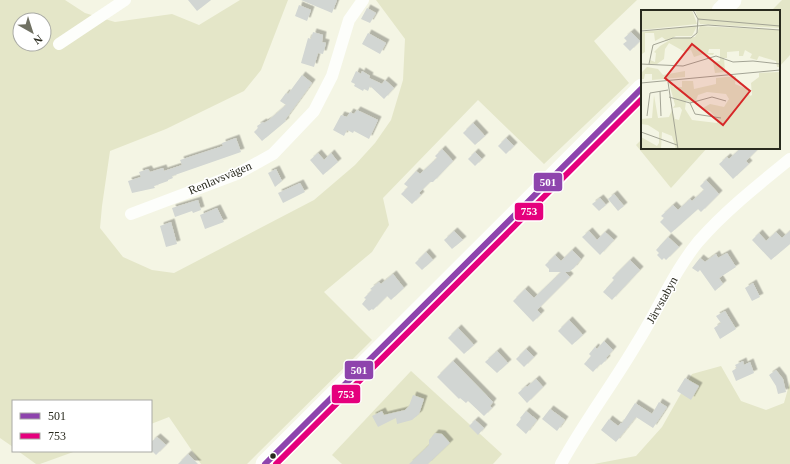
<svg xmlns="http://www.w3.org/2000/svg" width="790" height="464" font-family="Georgia,serif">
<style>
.green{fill:#e4e6c8;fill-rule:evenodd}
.building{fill:#d2d6d3;filter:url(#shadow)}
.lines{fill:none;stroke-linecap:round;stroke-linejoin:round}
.street{stroke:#fdfefb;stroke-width:12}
.primary{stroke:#fdfefb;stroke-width:19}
.bus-1-casing{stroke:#fff;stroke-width:9}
.bus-2-casing{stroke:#fff;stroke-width:9}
.bus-1{stroke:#8e44ad;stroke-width:6}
.bus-2{stroke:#e5007d;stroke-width:6}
.bus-dot{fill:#292a1e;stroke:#fff;stroke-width:1.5}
.labels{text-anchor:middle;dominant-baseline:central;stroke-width:3;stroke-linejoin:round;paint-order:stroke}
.street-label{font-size:12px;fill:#292a1e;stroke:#fff}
.inset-road{fill:none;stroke:#a3a495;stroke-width:1}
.view{fill:#d62828;fill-opacity:0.15;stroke:#d62828;stroke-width:2}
.inset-edge{fill:none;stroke:#292a1e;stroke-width:2}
.line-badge{stroke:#fff;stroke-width:1.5}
.badge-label{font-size:11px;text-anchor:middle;font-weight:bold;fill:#fff}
</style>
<defs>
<filter id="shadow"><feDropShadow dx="3.5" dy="-3.5" stdDeviation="0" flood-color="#0004"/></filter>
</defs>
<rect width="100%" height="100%" fill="#f4f5e4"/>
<g class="green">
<path d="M0,0H65L85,13L115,22L172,14L199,25L240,0H288L261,70L244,91L166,129L110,151L102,206L100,228L123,257L152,270L174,273L314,200L355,165L375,143L391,120L403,80L405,39L376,0H637L594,41L629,83L544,164L478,100L383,198L389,225L372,252L324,292L372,340L247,464H201L169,417L151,424V401H13V447L0,438ZM20,20H44V44H20Z"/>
<path d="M782,0H790V55L779,67V11H771Z"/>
<path d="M642,139V148H707L671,188L636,145Z"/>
<path d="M721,366L741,401L766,410L784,403L790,382V464H594L636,456L662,427L692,374Z"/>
<path d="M411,371L502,454L493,464H342L332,455Z"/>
<path d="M18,451H76L40,464H36Z"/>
</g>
<g class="building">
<path d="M188,0H211L197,11Z"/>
<path d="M301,0H337L332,13Z"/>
<path d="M299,5L311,10L307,21L295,16Z"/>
<path d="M367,8L376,13L370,23L361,19Z"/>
<path d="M313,32L323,35L322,42L326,43L323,54L318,53L314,67L301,63L308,38L311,39Z"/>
<path d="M631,32L640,41L630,51L623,44L627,41L624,38Z"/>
<path d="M368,33L386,43L380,54L362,44Z"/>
<path d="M356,71L361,74L362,71L370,76L369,78L382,84L385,80L394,88L384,99L370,86L368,91L364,89L363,91L354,86L355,84L351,82Z"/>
<path d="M302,75L312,83L285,120L286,121L262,141L254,132L258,128L257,126L263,122L264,123L269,120L286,105L280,101L286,93L288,94Z"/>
<path d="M357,110L378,120L369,139L354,131L353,133L347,130L344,136L333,130L341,115L347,117L350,112L354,114Z"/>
<path d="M473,123L485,136L475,145L463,133Z"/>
<path d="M236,138L241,152L172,176L173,178L168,180V181L154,186L155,188L132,193L128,181L141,177L139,172L148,169L150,172L163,168L164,171L182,165L180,160L223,146L222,143Z"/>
<path d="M506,138L514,146L506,154L498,146Z"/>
<path d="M741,148H759L746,161L749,164L733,179L719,164L727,157L729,159Z"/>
<path d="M442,149L453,161L433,182H430L419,193L421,195L412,204L401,194L408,187L404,184L416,171L420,174L437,158L435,156Z"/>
<path d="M475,152L482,159L475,166L468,159Z"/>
<path d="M318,153L324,160L331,153L338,162L323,175L310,160Z"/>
<path d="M276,169L282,181L275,187L268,173Z"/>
<path d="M706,180L719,194L701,212L698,209L671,233L660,222L664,218L661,216L673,205L678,210L690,199L692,201L704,190L700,186Z"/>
<path d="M300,183L305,192L283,203L278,193Z"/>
<path d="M614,194L624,206L618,211L608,199Z"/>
<path d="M600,198L606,205L599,211L592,204Z"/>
<path d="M198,200L201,210L193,213L192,211L175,217L172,208Z"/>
<path d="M217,208L224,222L205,229L200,215Z"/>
<path d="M171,222L177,244L166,247L160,226Z"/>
<path d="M454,231L463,240L452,249L444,240Z"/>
<path d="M589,231L597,240L605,232L614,240L600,255L582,237Z"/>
<path d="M790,231V244L771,260L752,240L759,233L766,241L776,232L782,238Z"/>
<path d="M668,237L679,247L666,260L664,258L662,260L657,255L659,253L656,250Z"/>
<path d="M572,250L581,259L574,268L569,272H565L570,277L537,310L541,314L533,322L513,301L525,289L534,298L561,272H549V269L545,265L555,255L561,261Z"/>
<path d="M426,252L433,260L422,270L415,263Z"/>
<path d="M727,253L736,267L719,278L723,284L715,291L700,270L698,272L692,268L700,258L705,262L716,254L718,258Z"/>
<path d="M630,260L640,270L612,300L603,292L614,280L612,278Z"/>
<path d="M393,274L404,288L391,300L387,296L373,310L372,309L369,311L362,304L366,299L364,298L372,290L370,289L379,282L381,284Z"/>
<path d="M753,283L760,297L752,301L745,288Z"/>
<path d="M725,311L736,329L720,339L714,328L721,323L716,316Z"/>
<path d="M569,320L583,335L572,345L558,331Z"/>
<path d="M458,328L474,345L464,354L448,338Z"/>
<path d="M604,341L613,350L606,358L607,359L601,365L600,364L593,372L584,364L591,356L589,354L595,347L597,349Z"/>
<path d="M526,349L534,357L524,367L516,359Z"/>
<path d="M497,351L508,363L497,373L485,362Z"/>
<path d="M453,361L493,402L490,406L492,408L484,416L468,401L466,403L460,398L459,399L437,377Z"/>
<path d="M743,361L744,365L750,362L754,373L736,381L732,371L737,368L735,365Z"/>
<path d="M776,370L783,379L786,392L778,394L776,386L769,375Z"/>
<path d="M685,378L699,386L691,400L677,391Z"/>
<path d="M536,379L543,387L527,403L518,393L526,386L527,387Z"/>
<path d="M413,395L424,399L419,414L412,420L397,424L396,418L378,427L372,416L382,411L384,415L405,410L409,406Z"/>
<path d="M659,402L667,407L653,428L636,417L616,442L601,430L609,419L618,426L621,423H622L635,403L652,414Z"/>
<path d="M550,409L565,420L557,431L542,419Z"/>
<path d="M526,411L537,420L526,434L516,425L521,419L520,418Z"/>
<path d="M475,420L484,428L478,435L469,426Z"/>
<path d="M435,433L442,434L450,443L428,464H409L429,445V440Z"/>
<path d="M157,437L166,445L156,455L151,450V442Z"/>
<path d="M188,454L198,464H178Z"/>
</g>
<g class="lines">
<g class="street">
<path d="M59,44L125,0"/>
<path d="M131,214L237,174L273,154L314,111L332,76L349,20L363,0"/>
<path d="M561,464C584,422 613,384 637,343C658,310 673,273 698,242C725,211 758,185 790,159"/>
</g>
<g class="primary">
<path d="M721,11L732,0"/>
<path d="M265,464L642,88"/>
</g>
<g class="bus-1-casing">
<path id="bus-1" d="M265,464L642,88"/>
</g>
<g class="bus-2-casing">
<path id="bus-2" d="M276,464L642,99"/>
</g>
<use href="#bus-1" class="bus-1"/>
<use href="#bus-2" class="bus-2"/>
</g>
<circle class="bus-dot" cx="273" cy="456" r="3.5"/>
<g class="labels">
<g class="street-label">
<text transform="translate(220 178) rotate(-23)">Renlavsvägen</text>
<text transform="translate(662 300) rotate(-61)">Järvstabyn</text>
</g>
</g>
<g transform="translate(641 10)">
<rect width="139" height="139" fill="#f4f5e4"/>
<path d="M0,0H51L56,14L0,20ZM54,0H139V18L59,14ZM56,16L51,26H35L26,31L21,27L14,31L13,23H4V42L1,44L0,22ZM59,16L139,20V57H136L135,51L118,46L116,50L109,48L111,44L104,40L102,46H98V41L86,42V48H83L84,62L74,63L72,52L79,51V39H68L67,43H73L72,45L62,44L53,47L50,40L44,42L28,33L24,39L23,49L16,54H9V50L14,52L15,43L13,42L19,36L32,28L54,27ZM6,57L17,59L22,65L44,61V67L11,70V64H4L3,69H0V63ZM139,62V139H35L31,126L21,122L20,139H0V127L16,136L18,133V122L7,115L0,114V109L11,108L13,85L17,108L28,107L31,100L34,109L38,110L41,100L39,97L32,98L34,95L28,73H31L32,77H41V71H52L53,79L75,74V68L95,66L94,74L106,79L109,86L111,85L110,73L118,67V63ZM66,82L85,84L88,89L83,97L69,94L60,99L69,101L76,109V113L51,110L44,99L45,91L54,93L57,85Z" fill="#e4e6c8" fill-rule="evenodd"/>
<path class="inset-road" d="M57,9L139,16M0,21L67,15L139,20M0,54L42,56L75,46L92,52L112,51L139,54M8,54L12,35L32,28H50L56,23L57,9L52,0M27,72L37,139M0,73L139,60M19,81L20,106M28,87L49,93L71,87L85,91M49,93L54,104L80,108M6,106L9,83L27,80M0,122L36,135"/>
<path class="view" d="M51,34L109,81L82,115L24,68Z"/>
<rect width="139" height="139" class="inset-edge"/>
</g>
<g class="line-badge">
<rect x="533" y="172" width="30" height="20" rx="4" fill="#8e44ad"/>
<rect x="514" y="202" width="30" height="19" rx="4" fill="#e5007d"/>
<rect x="344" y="360" width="30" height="20" rx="4" fill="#8e44ad"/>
<rect x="331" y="384" width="30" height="20" rx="4" fill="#e5007d"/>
</g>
<g class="badge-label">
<text x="548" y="186">501</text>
<text x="529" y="215">753</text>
<text x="359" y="374">501</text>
<text x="346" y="398">753</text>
</g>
<rect x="12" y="400" width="140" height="52" fill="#ffffff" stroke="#a9aaa5"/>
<rect x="20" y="413" width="20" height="6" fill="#8e44ad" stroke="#a9aaa5"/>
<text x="48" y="420" font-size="12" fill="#292a1e">501</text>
<rect x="20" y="433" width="20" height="6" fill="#e5007d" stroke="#a9aaa5"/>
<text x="48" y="440" font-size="12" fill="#292a1e">753</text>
<g transform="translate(32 32) rotate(141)"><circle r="19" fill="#ffffff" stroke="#a9aaa5"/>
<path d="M0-3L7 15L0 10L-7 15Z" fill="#707163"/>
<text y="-6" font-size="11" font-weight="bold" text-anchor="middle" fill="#292a1e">N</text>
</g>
</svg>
